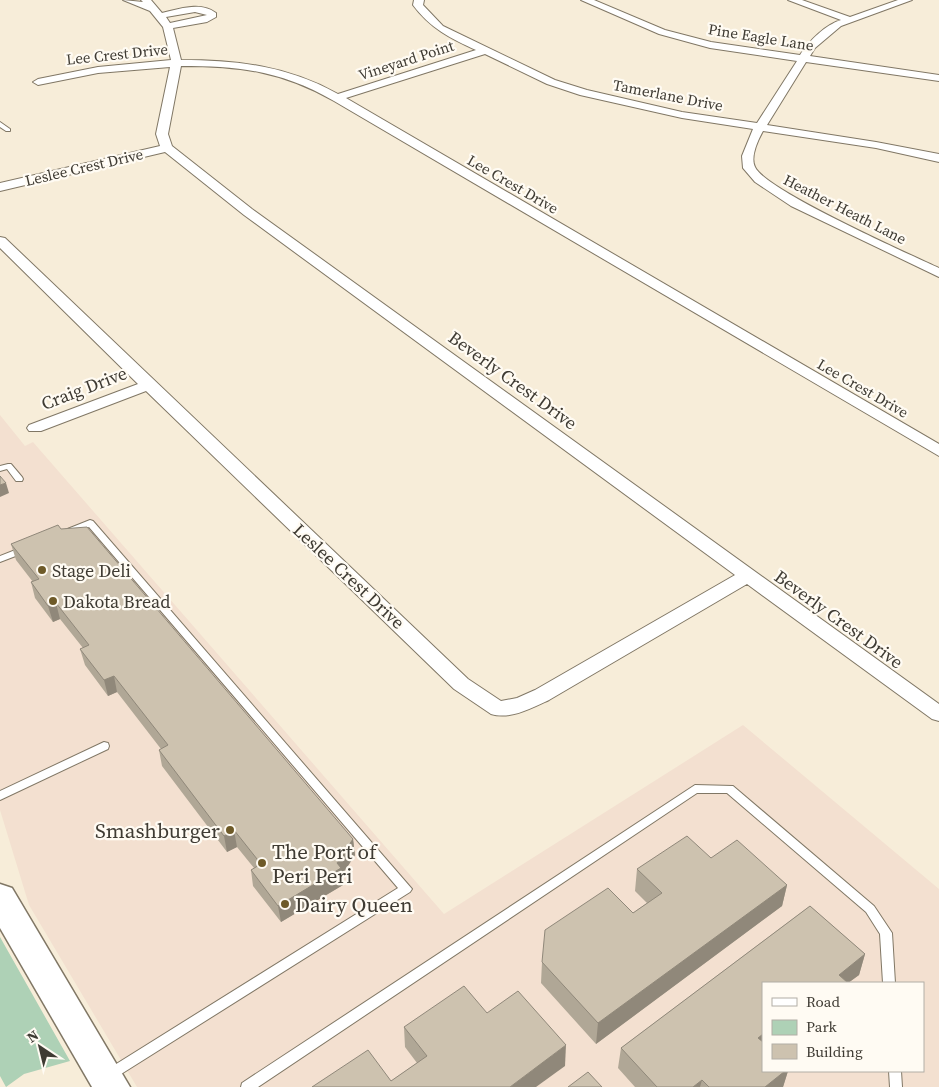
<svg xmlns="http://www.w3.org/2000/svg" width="939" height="1087" font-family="'Source Serif 4',serif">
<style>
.commercial{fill:#f3e0d0;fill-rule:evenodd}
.green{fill:#aed1b6}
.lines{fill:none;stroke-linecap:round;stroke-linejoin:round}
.service-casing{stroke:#807765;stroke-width:2}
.minor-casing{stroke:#807765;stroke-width:2}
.secondary-casing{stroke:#807765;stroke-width:3}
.service{fill:#fff;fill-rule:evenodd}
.minor{fill:#fff;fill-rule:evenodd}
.secondary{fill:#fff;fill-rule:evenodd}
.wall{fill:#b0a796}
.shaded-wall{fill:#90887a}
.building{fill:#cdc2af;stroke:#90887a}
.poi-dot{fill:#6e5a28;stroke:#fffbf3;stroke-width:2}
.labels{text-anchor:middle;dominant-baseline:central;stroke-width:4.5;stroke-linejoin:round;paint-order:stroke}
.far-street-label{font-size:15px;fill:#3f3b33;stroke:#fffbf3}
.street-label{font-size:18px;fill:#3f3b33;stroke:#fffbf3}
.poi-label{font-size:18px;fill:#3f3b33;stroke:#fffbf3;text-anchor:start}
.near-poi-label{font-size:21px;fill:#3f3b33;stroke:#fffbf3;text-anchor:start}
</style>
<rect width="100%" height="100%" fill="#f7edd9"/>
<path class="commercial" d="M0,415L25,446L33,442L444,914L743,725L939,889V1087H137L29,905L0,810ZM763,983H923V1071H763Z"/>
<path class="green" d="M0,937L70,1061L24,1074L6,1087L0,1076Z"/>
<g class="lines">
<g class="service-casing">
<g id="service">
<path d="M0,122L10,129V131H6L0,127Z"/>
<path d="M8,464H11L22,477L23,479L22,481H16L7,469L0,471V466Z"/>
<path d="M90,520L93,521L412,889L410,892L110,1081L105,1079L104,1075L105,1071L398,888L89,527L68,535L64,532L65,530Z"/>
<path d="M23,547L27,550L26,552L0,562V556Z"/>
<path d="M104,742L108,743L109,746L108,749L0,800V791Z"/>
<path d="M695,785L733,786L874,906L892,933L895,983H883L880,934L866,912L727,793H697L258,1087H241L242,1083Z"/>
<path d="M889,1071H901L902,1087H890Z"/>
</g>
</g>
<g class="minor-casing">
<path id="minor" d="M123,0L143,2L141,0H151L162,13C179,9 201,1 216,13V17L207,22L173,28L181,60C237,60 288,66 338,94L476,50C451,39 430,28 413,5L414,0H424L423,5L443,26L555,80L587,90L682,112L757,123L797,61L710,48L659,34L581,0H594L665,30L711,42L800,55C809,41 825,25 841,20L788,0H802L850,17L898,0H912L841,26L815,48L810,56L939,75V81L806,62L767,125L876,142L939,154V162L876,148L763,131C758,140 750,157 755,167C765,190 909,254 939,268V277L791,206L755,182L743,168L742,156L753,129L682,118L580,95L547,84L485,54L346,98L939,444V456L334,101C282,71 240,66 181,66L168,134L172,146L252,209L939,704V721L932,719L747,584L549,700C532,708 510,720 491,714L454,689L146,391L41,431H29L27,428L29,425L138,384L0,248V237L5,238L468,679L501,701L517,698L535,690L735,575L244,215L165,152L0,191V183L160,146L156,134L170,67L98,73L38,85L33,82L38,79L98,67L171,60L163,27L150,11ZM195,12L207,15L170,23L166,17Z"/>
</g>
<g class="secondary-casing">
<path id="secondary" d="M0,884L12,888L130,1087H92L0,928Z"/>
</g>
<use href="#service" class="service"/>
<use href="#minor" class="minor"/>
<use href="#secondary" class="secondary"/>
</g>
<g class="wall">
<path d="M61,529L353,839L355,855L342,875L343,885L281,922L253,886L251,870L254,868L237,847L227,852L162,766L159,750L161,749L117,692L108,696L85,665L80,649L83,648L60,619L53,622L35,598L31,582H33L16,560L11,544Z"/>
<path d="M711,858L787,885L782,906L596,1044L541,983L542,962L633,913L647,903L635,891L637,869Z"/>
<path d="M810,906L865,954L859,975L848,983H763V1071H788L783,1087H635L618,1068L621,1048Z"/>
<path d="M487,1013L565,1066L391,1081L417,1063L405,1047L404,1027Z"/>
</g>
<g class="shaded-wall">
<path d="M6,483L9,493L0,497V485Z"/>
<path d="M56,603L60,619L53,622L48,606Z"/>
<path d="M114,676L117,692L108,696L104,680Z"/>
<path d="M234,830L237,847L227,852L224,836Z"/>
<path d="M353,839L355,855L342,875L343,885L281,922L278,906L337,863Z"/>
<path d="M787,885L782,906L596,1044L598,1023Z"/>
<path d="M865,954L859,975L848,983L839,975Z"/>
<path d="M763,1034V1050L758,1038Z"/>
<path d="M566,1045L565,1066L536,1087H510Z"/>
<path d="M785,1071H788L783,1087H765Z"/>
<path d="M702,1080L700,1087H693Z"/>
</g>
<g class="building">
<path d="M0,476L6,483L0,485Z"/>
<path d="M58,525L61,529L87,527L353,839L337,863L341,868L278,906L251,870L261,864L234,830L224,836L159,750L168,745L114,676L104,680L80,649L89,645L56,603L48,606L31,582L39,579L11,544Z"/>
<path d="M687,836L711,858L737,840L787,885L598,1023L542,962L545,930L608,888L633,913L662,893L637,869Z"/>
<path d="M810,906L865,954L839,975L848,983H763V1034L758,1038L763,1042V1071H785L765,1087H709L702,1080L693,1087H657L621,1048Z"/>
<path d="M464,986L487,1013L518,991L566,1045L510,1087H312L368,1050L391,1081L427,1056L404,1027Z"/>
<path d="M588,1072L602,1087H568Z"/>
</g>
<g class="poi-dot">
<circle cx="42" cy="570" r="5"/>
<circle cx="53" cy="601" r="5"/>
<circle cx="230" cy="830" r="5"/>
<circle cx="262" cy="863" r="5"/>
<circle cx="285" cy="904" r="5"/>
</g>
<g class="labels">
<g class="far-street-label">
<text transform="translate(761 37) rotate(9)">Pine Eagle Lane</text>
<text transform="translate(117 54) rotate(-6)">Lee Crest Drive</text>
<text transform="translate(406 60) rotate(-18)">Vineyard Point</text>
<text transform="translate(668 95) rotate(11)">Tamerlane Drive</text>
<text transform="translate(84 167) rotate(-13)">Leslee Crest Drive</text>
<text transform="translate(513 184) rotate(30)">Lee Crest Drive</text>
<text transform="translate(845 209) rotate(27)">Heather Heath Lane</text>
<text transform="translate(863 388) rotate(30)">Lee Crest Drive</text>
</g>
<g class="street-label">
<text transform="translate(513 380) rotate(36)">Beverly Crest Drive</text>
<text transform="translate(84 388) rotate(-21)">Craig Drive</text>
<text transform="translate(349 576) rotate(43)">Leslee Crest Drive</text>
<text transform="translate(839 619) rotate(36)">Beverly Crest Drive</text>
</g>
<g class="poi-label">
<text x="52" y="570">Stage Deli</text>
<text x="63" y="601">Dakota Bread</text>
</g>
<g class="near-poi-label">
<text x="220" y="830" text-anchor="end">Smashburger</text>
<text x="272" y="851">The Port of<tspan x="272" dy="24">Peri Peri</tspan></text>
<text x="295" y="904">Dairy Queen</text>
</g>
</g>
<rect x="762" y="982" width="162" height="90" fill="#fffbf3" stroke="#b2aea6"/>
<rect x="772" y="998" width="25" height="8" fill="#ffffff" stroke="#b2aea6"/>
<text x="806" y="1007" font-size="15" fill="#3f3b33">Road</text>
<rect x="772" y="1020" width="25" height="15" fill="#aed1b6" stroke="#b2aea6"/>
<text x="806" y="1032" font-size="15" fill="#3f3b33">Park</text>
<rect x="772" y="1044" width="25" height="15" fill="#cdc2af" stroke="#b2aea6"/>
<text x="806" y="1057" font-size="15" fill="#3f3b33">Building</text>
<g transform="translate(40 1047) rotate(325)" stroke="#fffbf3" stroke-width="4" paint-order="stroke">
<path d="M0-4L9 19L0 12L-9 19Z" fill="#3f3b33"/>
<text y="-8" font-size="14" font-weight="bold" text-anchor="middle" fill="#3f3b33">N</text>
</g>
</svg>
